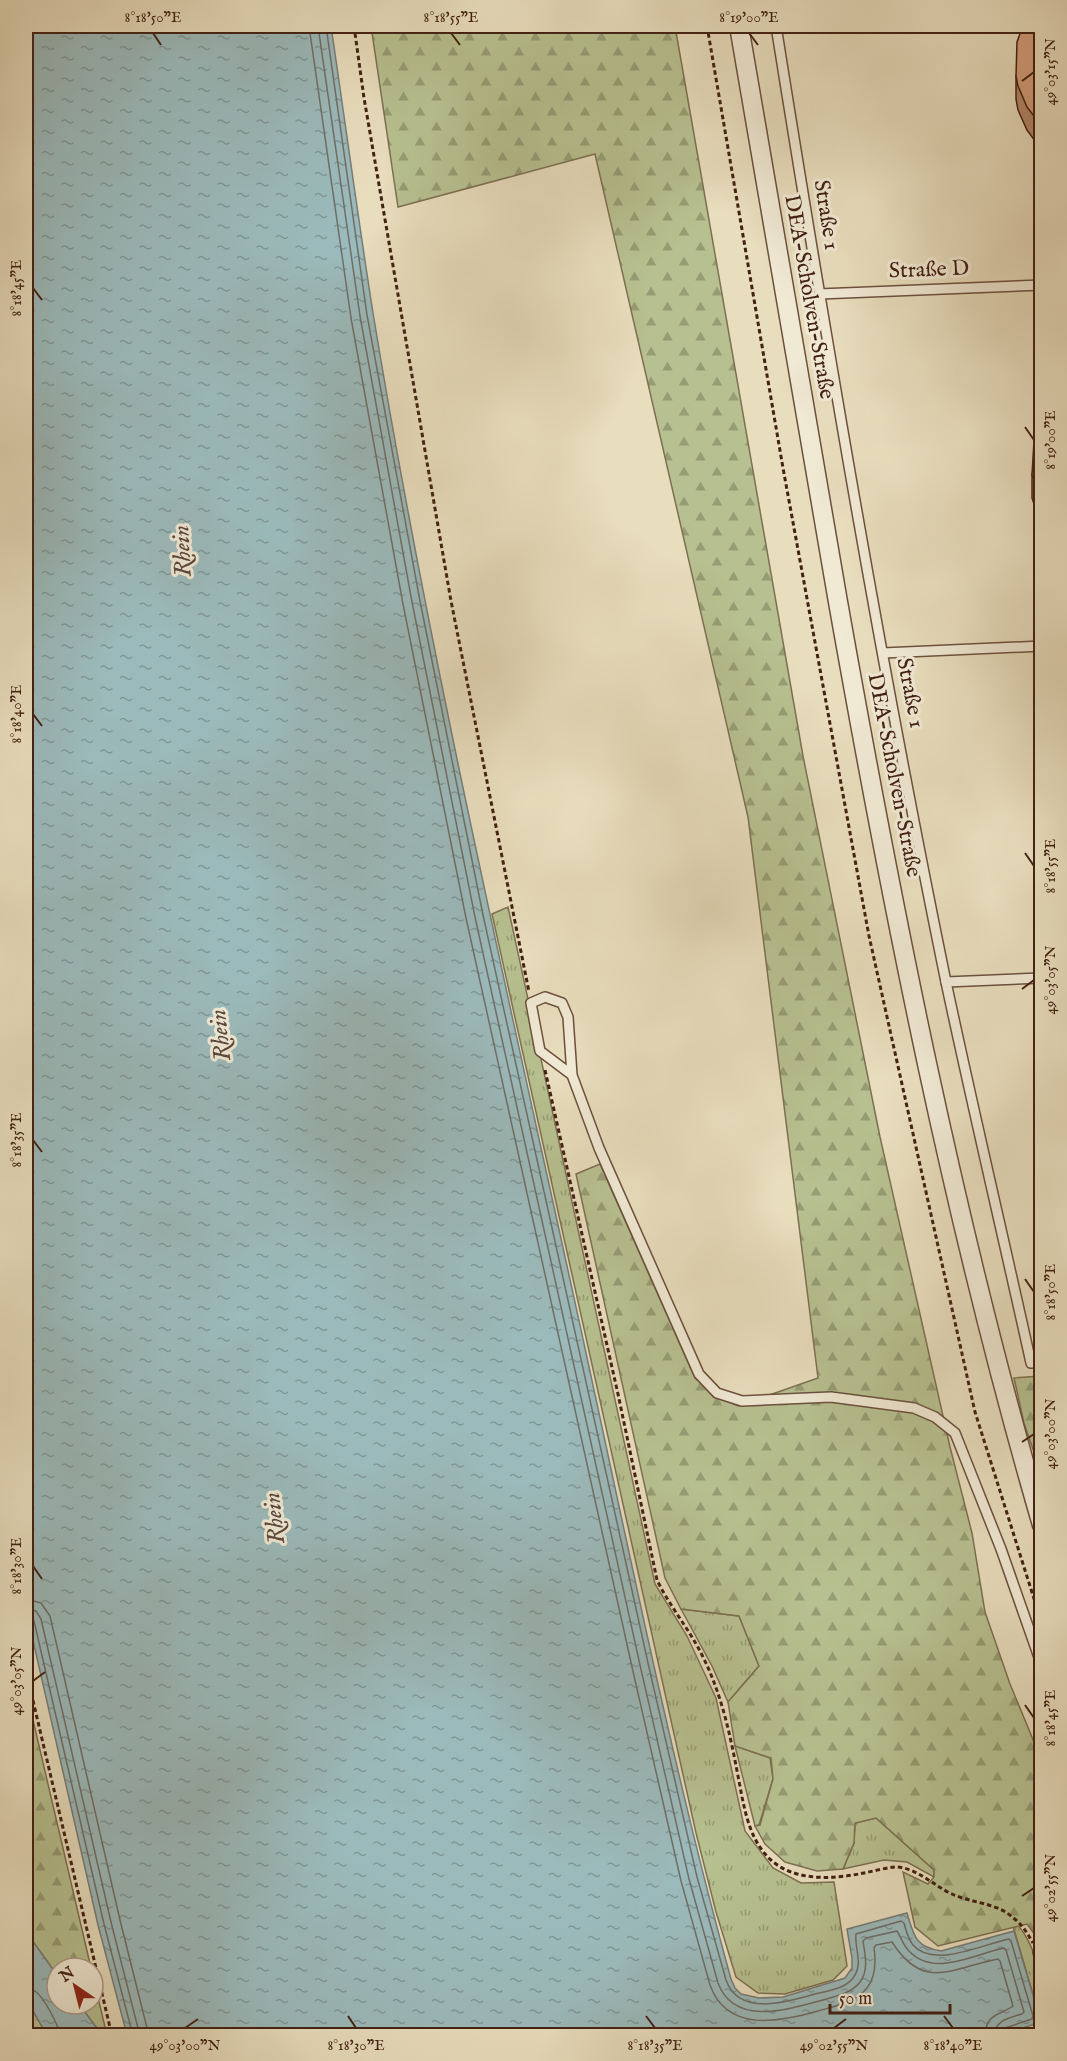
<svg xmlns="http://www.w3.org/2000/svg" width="1067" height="2061" font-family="'IM FELL English',serif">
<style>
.grass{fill:url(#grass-tufts);stroke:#7d7052;stroke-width:1.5}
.forest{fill:url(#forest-firs);stroke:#7d7052;stroke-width:1.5}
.water{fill:url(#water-ripples);stroke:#787d78;stroke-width:1.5}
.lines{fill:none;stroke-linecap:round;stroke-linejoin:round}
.shore{stroke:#6f6e67;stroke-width:1.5}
.lane-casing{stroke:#6c503e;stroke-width:12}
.street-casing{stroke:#6c503e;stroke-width:21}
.path{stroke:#432113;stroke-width:3;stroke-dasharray:4.5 3;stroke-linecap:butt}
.lane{stroke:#f0e9d4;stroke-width:9}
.street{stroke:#f0e9d4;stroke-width:18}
.wall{fill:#b5886a;stroke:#432113;stroke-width:1.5}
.building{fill:#d39e7b;stroke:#432113;stroke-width:1.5}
.ticks{fill:none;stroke:#432113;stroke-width:2}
.labels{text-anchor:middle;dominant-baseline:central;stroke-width:6;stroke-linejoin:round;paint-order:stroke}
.street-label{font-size:22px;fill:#432113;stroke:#f0e9d4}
.water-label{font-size:24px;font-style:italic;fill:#59473d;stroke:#f0e9d4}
.neatline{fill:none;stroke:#432113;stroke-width:2}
.ticks-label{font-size:15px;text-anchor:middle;fill:#432113}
</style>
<defs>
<pattern id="grass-tufts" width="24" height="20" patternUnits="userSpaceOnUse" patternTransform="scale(1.5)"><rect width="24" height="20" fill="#b7c090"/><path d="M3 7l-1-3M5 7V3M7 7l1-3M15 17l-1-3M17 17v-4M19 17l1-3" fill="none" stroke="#969c74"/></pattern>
<pattern id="forest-firs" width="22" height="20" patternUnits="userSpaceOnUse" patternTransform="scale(1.5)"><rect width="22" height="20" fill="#b7c090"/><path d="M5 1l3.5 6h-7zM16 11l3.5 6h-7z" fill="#969c74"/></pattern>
<pattern id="water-ripples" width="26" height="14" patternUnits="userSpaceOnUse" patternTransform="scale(1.5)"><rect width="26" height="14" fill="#9bbabb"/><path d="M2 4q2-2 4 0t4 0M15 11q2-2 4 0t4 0" fill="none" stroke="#809797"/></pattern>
</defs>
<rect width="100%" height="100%" fill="#e8ddbd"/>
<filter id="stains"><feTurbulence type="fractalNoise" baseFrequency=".00333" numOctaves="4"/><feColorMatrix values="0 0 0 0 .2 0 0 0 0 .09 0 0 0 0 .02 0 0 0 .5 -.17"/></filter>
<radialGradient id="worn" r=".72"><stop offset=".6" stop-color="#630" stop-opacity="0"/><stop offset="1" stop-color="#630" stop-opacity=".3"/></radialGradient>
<g class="grass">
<path d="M508,907L655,1584L687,1636L716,1698L745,1831L773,1868L801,1883L834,1882L847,1966L833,1980L785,1994L758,1993L736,1977L716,1912L696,1833L492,914Z"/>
<path d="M681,1609L739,1616L759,1666L728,1702L712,1666Z"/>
<path d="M735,1746L770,1758L773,1779L759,1825L755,1826Z"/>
<path d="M876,1818L934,1870V1877L907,1862L884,1860L843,1869L854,1843L855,1823Z"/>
<path d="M1016,1923C1029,1937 1037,1960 1041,1979C1044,1992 1041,2008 1041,2022L1013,1926Z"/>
</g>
<g class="forest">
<path d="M371,26H675L803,756L880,1137L950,1447L972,1533L985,1612L1010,1684L1041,1759V1943L1027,1924L938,1946L915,1927L903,1872L928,1884L934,1877V1870L876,1818L855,1823L854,1843L843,1869L817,1871L785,1862L765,1844L755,1826L760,1825L773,1779L771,1758L735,1746L728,1702L759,1666L739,1616L681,1609L665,1578L576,1174L600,1164L695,1378L716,1396L738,1406L818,1378L748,817L595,154L398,207Z"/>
<path d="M1041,1376H1042L1041,1473L1024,1423L1014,1378Z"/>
<path d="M26,1690L91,1968H57V1975L26,1932Z"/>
<path d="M93,1977L107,2035H97L96,2027L79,2004H93Z"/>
<path d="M26,1999L47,2035H26Z"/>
</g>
<g class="water">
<path d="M26,26H331C345,121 358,218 373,313C426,636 499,956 569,1275C621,1510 667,1747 731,1979L735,1988L741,1994L759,1998L783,1997L845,1978L852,1968V1958L847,1929L907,1913C914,1936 915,1947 941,1951L1014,1931L1041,2022L999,2036L127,2035L98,1925L26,1610Z"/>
<path d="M26,1932L57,1975V2004H79L96,2027L97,2035H47L26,1999Z"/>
</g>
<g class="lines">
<g class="shore">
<path d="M309,26L351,318L403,604L466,918L632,1667L681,1881L710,1985C727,2033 779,2022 818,2011C835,2006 855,2003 867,1988C876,1976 876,1961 874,1948L876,1945L892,1942C924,1992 951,1968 998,1959L1000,1961L1013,2006C999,2016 986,2013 985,2036"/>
<path d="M318,26L360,316L412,602L475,917L640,1665L689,1879L718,1983C734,2026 786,2010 819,2001C833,1997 851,1994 860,1982C869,1970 865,1955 863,1941L866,1938L897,1931C901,1937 903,1945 909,1951C934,1978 975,1954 1004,1948L1006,1950L1024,2012L1022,2014C1009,2018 995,2020 994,2036"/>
<path d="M326,26L367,315L420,601L483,915L648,1663L697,1877L726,1980C739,2017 787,2002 815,1994C827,1991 845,1989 853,1978C864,1964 854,1948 856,1934L901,1921L904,1923C906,1931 908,1939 913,1945C934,1969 983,1944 1009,1939L1011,1941L1033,2016L1032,2019L1005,2028L1002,2036"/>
<path d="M26,1599L41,1603L50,1616L120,1920L149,2036"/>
<path d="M26,1608L36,1611L41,1619L111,1922L140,2036"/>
<path d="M26,1616L31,1617L34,1621L104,1924L133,2036"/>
<path d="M26,1989C30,1989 31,1989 35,1991C44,1997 59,2026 60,2036"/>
</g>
<g class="lane-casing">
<g id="lane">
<path d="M776,26C827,345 881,665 946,982C973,1109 1003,1236 1031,1363L1042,1362"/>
<path d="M819,294L1042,285"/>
<path d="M883,653L1042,646"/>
<path d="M946,982L1042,978"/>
<path d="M572,1075L568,1017L562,1003L545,997L531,1003L540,1051L572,1075L599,1148L699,1374L717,1393L742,1401L831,1397L914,1408L935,1417L955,1433L1001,1549L1042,1666"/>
<path d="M1038,1952L1042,1964"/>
</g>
</g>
<g class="street-casing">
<path id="street" d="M739,26C771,218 804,410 838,602C893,912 954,1223 1042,1525"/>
</g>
<g class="path">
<path d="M354,26L364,98L451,601L529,992"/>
<path d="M707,26L783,468L869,936L975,1412L1036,1605"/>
<path d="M545,1070L618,1394L657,1580C670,1607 690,1630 703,1657C725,1701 733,1750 742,1797C747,1821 753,1844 772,1861C797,1882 834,1879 864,1873C874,1871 885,1868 895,1867C916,1867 934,1886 952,1894C969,1902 992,1903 1007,1913C1021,1923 1025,1929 1033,1943"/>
<path d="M26,1671L112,2036"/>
</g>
<use href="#lane" class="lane"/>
<use href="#street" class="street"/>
</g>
<g class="wall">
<path d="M1041,26V149L1027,130L1018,110L1016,99V76Z"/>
<path d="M1041,425V524L1032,498V475Z"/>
</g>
<g class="building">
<path d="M1024,26H1041V125L1027,107L1018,86L1016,76L1017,42L1021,31Z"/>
<path d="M1041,425V500L1032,475L1034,441Z"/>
</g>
<path class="ticks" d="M153,33L161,45M451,33L460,45M749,33L758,45M1022,81L1034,72M33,288L42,300M1025,427L1034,440M33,714L42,726M1025,853L1034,866M1022,989L1034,980M33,1140L42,1152M1025,1279L1034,1292M1022,1442L1034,1434M33,1566L42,1579M33,1681L45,1672M1025,1705L1034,1718M1022,1896L1034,1888M348,2016L356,2028M646,2016L655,2028M944,2016L953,2028M185,2028L198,2019M834,2028L846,2019"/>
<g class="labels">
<g class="street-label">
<text transform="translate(826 215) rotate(81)">Straße 1</text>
<text transform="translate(929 270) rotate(-2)">Straße D</text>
<text transform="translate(809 297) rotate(80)">DEA-Scholven-Straße</text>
<text transform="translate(910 693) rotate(79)">Straße 1</text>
<text transform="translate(894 775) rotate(79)">DEA-Scholven-Straße</text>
</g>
<g class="water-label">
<text transform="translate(183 551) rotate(-93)">Rhein</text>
<text transform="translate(221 1035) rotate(-96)">Rhein</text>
<text transform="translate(275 1518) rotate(-96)">Rhein</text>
</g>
</g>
<rect width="1067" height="2061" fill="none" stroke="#e8ddbd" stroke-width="66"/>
<g transform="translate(75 1986) rotate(325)"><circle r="28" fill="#f0e9d4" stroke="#ab9987" stroke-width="1.5"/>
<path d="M0-4.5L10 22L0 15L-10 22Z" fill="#8f2418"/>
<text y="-9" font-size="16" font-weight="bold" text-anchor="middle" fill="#432113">N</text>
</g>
<path d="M830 2004v9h120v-9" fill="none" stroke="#432113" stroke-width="3"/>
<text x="839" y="2004" font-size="18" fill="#432113" stroke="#f0e9d4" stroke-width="4.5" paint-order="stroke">50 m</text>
<rect x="33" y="33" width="1001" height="1995" class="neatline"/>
<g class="ticks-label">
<text x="153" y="22">8°18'50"E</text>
<text x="451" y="22">8°18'55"E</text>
<text x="749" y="22">8°19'00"E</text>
<text transform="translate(1050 72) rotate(-90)" y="5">49°03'15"N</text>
<text transform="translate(16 288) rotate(-90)" y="5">8°18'45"E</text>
<text transform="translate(1050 440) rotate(-90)" y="5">8°19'00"E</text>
<text transform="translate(16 714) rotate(-90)" y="5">8°18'40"E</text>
<text transform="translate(1050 866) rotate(-90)" y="5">8°18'55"E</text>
<text transform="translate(1050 980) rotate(-90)" y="5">49°03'05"N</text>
<text transform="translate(16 1140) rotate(-90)" y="5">8°18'35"E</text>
<text transform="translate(1050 1292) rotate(-90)" y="5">8°18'50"E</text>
<text transform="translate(1050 1434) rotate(-90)" y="5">49°03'00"N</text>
<text transform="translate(16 1566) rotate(-90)" y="5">8°18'30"E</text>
<text transform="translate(16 1681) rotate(-90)" y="5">49°03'05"N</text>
<text transform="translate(1050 1718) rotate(-90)" y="5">8°18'45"E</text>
<text transform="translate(1050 1888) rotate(-90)" y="5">49°02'55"N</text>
<text x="185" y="2050">49°03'00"N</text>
<text x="356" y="2050">8°18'30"E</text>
<text x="655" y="2050">8°18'35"E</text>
<text x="834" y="2050">49°02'55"N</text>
<text x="953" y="2050">8°18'40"E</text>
</g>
<rect width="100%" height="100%" filter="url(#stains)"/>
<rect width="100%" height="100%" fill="url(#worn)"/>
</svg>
